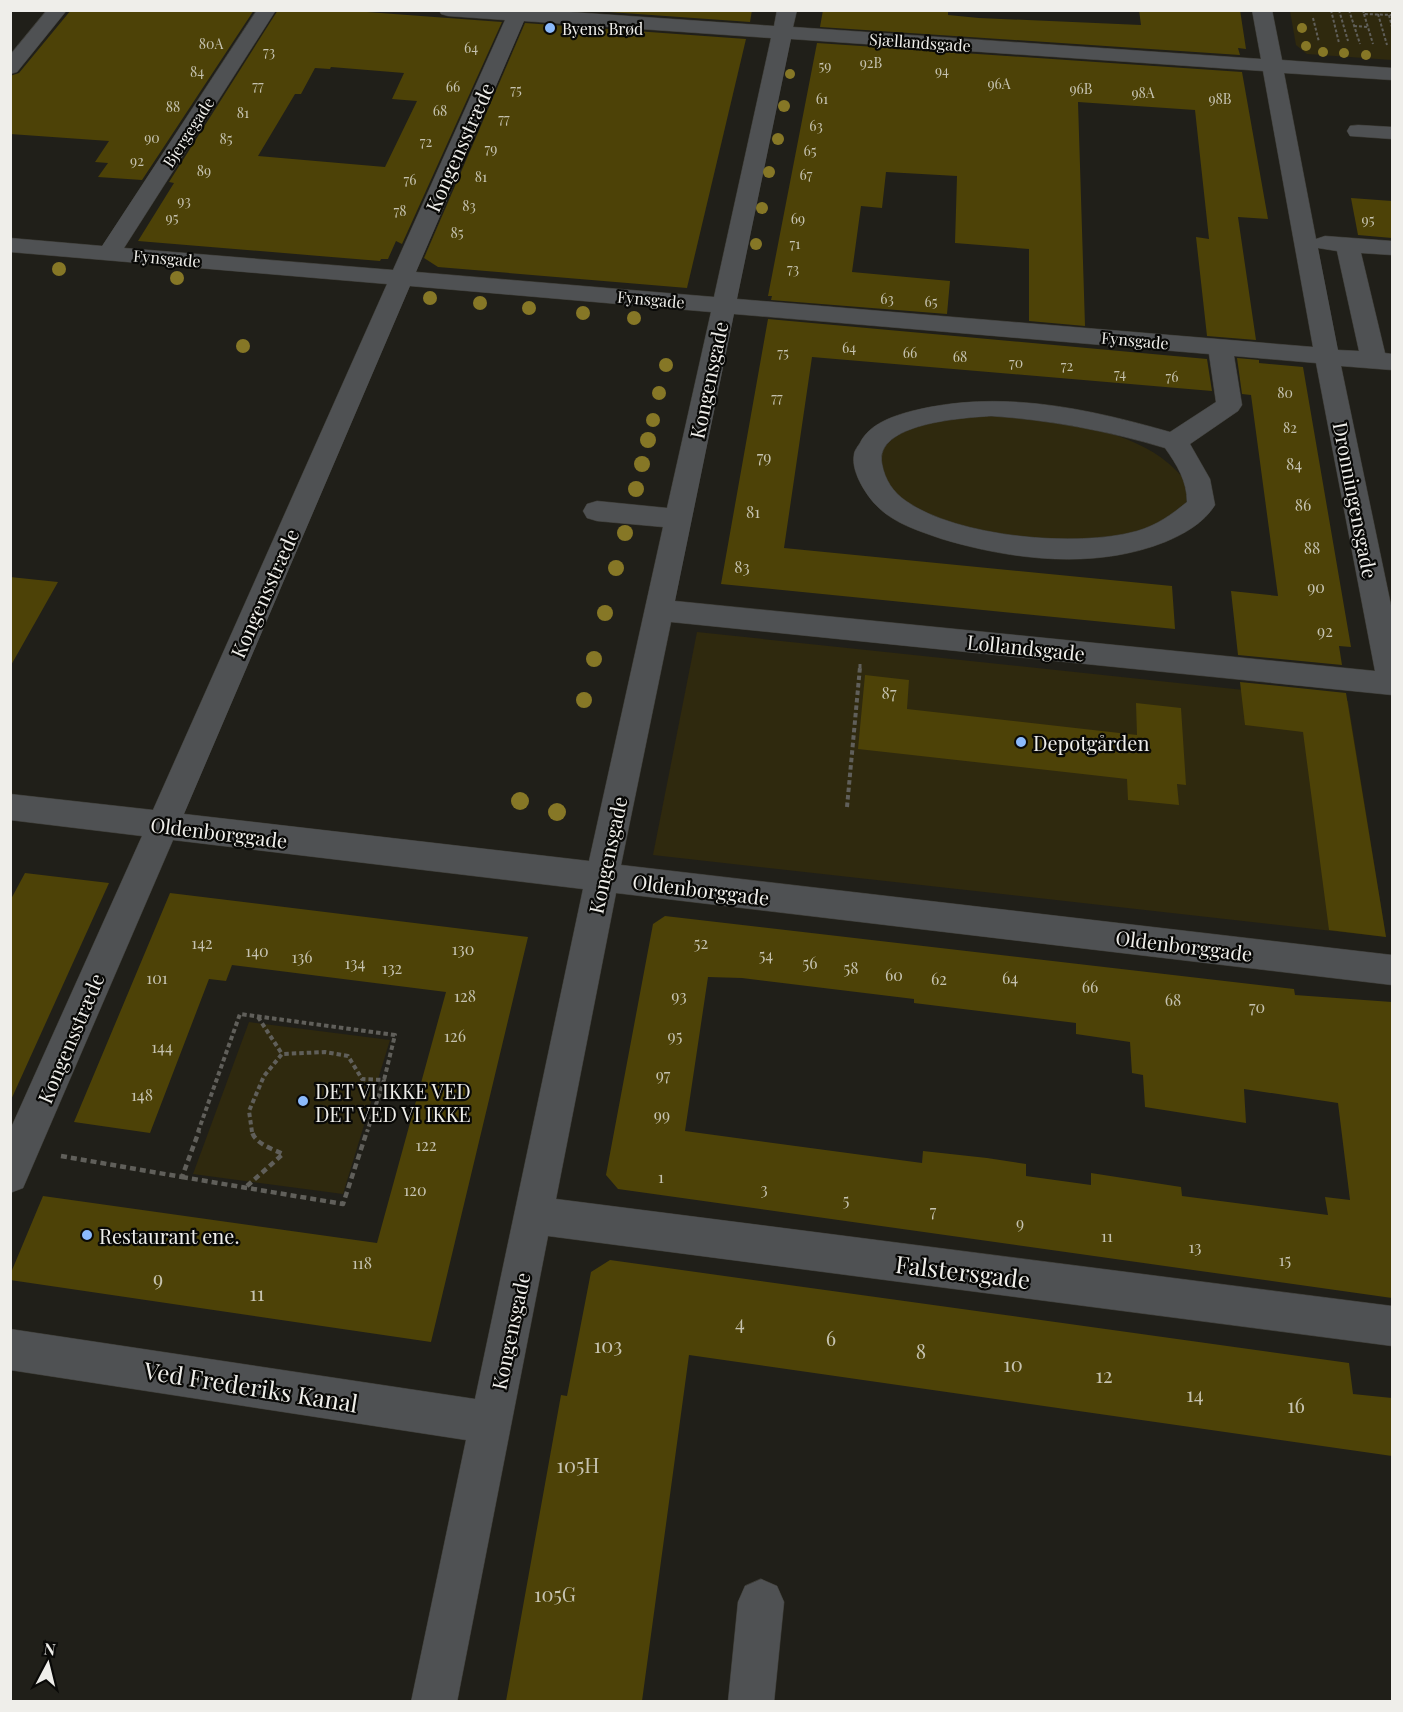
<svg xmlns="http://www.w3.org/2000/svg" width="1403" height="1712" font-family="'Playfair Display',serif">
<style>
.green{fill:#2f290e}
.building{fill:#4d4207;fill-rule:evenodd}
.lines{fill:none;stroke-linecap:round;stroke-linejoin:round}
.minor-casing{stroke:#3d3c36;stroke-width:1}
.path-far3{stroke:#605f5a;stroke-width:2;stroke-dasharray:3 2;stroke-linecap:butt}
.path-far2{stroke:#605f5a;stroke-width:3;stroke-dasharray:4 2;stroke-linecap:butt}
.path-far1{stroke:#605f5a;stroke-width:4;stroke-dasharray:4.5 3;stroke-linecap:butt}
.path{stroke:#605f5a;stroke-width:4.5;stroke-dasharray:6 4;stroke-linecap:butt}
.minor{fill:#4f5153;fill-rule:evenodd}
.tree{fill:#867726}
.poi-dot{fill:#8bbafc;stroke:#090907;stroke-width:2}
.labels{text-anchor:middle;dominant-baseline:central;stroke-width:4.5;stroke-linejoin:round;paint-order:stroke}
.far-number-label{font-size:14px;fill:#c6c3b1}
.far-poi-label{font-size:16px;fill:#efeeea;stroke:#090907;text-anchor:start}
.far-street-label{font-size:16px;fill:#efeeea;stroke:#090907}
.number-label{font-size:16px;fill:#c6c3b1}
.street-label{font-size:20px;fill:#efeeea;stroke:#090907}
.poi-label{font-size:20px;fill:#efeeea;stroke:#090907;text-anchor:start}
.near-number-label{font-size:20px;fill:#c6c3b1}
.near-street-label{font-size:24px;fill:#efeeea;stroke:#090907}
</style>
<rect width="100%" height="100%" fill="#201f19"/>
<g class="green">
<path d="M1290,11H1392V60L1307,54L1296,45Z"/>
<path d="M973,416C1031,416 1123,424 1168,463C1175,469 1183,476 1186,484C1189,493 1186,503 1185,512L1145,533L1057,542L970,530L928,516L893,494L880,480L878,454L899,432L932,422Z"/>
<path d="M697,632L1348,701L1386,937L653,855Z"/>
<path d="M249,1022L390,1040L343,1194L193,1174Z"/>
</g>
<g class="building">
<path d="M71,10H254L142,180L98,177L108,163L95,162L109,141L10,134V76L19,73Z"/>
<path d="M278,10H340L502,22L402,244L396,241L388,259H381L380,261L138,241L174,183L169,182ZM331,67L404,73L392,99L417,101L385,167L258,156L295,94H301L315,68L330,69Z"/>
<path d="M581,10H752L750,22Z"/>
<path d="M823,10H948V15L979,18L1141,25L1139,10H1240L1246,49L1238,48L1240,55L820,27Z"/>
<path d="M525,23L746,39L687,288L438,267L424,258Z"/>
<path d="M817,43L1242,72L1268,219L1238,217L1256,340L1207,336L1196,237L1209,239L1195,110L1078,102L1085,326L1029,321V249L955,243L957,176L886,172L882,208L861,206L852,272L950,281L947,314L771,300L772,296H768Z"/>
<path d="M1351,198L1392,201V238L1358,235Z"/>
<path d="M768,319L1207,359L1212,391L812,357L784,548L1172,586L1175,629L721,584Z"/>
<path d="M1237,358L1259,360V363L1303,367L1351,647L1339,646L1342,665L1238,655L1231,591L1278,596L1251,395L1242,394Z"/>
<path d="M10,577L58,582L10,667Z"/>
<path d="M865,675L909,680L907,709L1137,735L1136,703L1181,708L1186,785L1177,784L1179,805L1128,800L1127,779L858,749Z"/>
<path d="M1240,682L1346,693L1386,937L1329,930L1303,732L1245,725Z"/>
<path d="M25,873L109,883L10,1102V901Z"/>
<path d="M170,893L528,937L431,1342L10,1280V1275L43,1196L377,1243L446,992L232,965L226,981L209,979L150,1133L74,1122Z"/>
<path d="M665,916L1294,989L1295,995L1392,1002V1298L618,1189L606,1175L653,924ZM708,977L742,978L914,999V1003L1076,1023V1034L1130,1042L1132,1073L1143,1075L1145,1107L1246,1123L1244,1089L1338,1103L1350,1200L1325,1197L1328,1215L1182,1196L1181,1187L1091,1173V1185L1026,1176V1164L987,1158L923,1151L922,1163L685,1131Z"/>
<path d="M610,1260L1349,1363L1353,1394L1392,1398V1456L689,1355L642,1701H506L561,1395L567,1396L591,1272Z"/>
</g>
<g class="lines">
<g class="minor-casing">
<g id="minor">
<path d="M47,10H67L17,72L10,74V55Z"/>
<path d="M257,10H276L124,248L393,270L505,20L448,16L441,14L439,10H541L774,26L777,10H797L793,27L1261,59L1252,10H1272L1282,60L1392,68V80L1284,73L1316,239L1325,236L1392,241V255L1361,253L1385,353L1392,354V370L1341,366L1392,610V695L671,622L621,865L1392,955V985L616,893L556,1199L1392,1306V1346L548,1236L457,1702H411L466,1440L10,1370V1329L475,1399L583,889L173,840L23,1188L10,1193V1130L142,836L10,820V794L153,810L387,284L10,252V238L102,246ZM524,21L771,38L714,297L416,272ZM791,39L1263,71L1313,347L737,299ZM1318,248L1337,251L1359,351L1338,350ZM410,286L711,312L667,508L597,501L587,504L583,511L587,518L597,521L663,527L589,861L184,814ZM734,314L1209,354L1216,402L1170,432C1086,408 999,389 912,411C893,416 869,424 860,443C858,446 854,451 854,455C851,471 865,493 875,504C892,523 919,531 942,539C1012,560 1095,570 1165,542C1184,534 1204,523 1215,505L1210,479L1190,444L1238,411L1242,405L1234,356L1316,363L1375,671L675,601ZM991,416C1050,420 1108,431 1165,448C1177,465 1187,481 1187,502C1171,515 1157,525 1137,531C1077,548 957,537 906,501C893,492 885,480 882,464C874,423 963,418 991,416Z"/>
<path d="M1358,125L1392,127V139L1350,136L1347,131L1350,126Z"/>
<path d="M761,1579L777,1586L784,1602L774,1702H728L738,1602L745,1586Z"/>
</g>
</g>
<g class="path-far3">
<path d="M1331,10L1339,43"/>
<path d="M1339,10L1348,41"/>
<path d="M1349,10L1360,44"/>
<path d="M1363,10L1364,14L1392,15"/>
<path d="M1364,14L1373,44"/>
<path d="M1378,14L1387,45"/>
<path d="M1389,15L1392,27"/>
<path d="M1313,18L1319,42"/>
<path d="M1354,26L1368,27"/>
</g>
<path class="path-far2" d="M860,668V664"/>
<g class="path-far1">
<path d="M847,807L860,667"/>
<path d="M258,1017L282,1054"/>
<path d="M198,1132L240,1014L395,1035L384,1080"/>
<path d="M252,1132L249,1111L264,1076L282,1054L325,1052L348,1056L362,1079L384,1080L367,1132"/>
</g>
<g class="path">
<path d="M61,1156L182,1177L199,1131"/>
<path d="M182,1177L343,1204L367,1131"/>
<path d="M247,1186L283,1154C272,1149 254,1143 252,1131"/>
</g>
<use href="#minor" class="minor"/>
</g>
<g class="tree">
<circle cx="1302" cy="28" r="5"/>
<circle cx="1306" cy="46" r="5"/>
<circle cx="1323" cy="52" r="5"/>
<circle cx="1344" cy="53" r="5"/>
<circle cx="1366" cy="55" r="5"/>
<circle cx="790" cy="74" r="5"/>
<circle cx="784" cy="106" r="6"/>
<circle cx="778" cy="139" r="6"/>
<circle cx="769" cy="172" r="6"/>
<circle cx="762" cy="208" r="6"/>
<circle cx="756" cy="244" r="6"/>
<circle cx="59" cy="269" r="7"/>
<circle cx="177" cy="278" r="7"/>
<circle cx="430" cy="298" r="7"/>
<circle cx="480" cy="303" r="7"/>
<circle cx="529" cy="308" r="7"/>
<circle cx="583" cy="313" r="7"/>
<circle cx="634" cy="318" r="7"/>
<circle cx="243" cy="346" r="7"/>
<circle cx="666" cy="365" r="7"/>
<circle cx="659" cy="393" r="7"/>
<circle cx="653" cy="420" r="7"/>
<circle cx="648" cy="440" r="8"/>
<circle cx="642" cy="464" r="8"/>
<circle cx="636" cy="489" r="8"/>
<circle cx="625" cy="533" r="8"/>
<circle cx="616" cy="568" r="8"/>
<circle cx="605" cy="613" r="8"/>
<circle cx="594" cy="659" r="8"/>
<circle cx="584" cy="700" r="8"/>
<circle cx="520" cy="801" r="9"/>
<circle cx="557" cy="812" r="9"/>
</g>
<g class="poi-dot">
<circle cx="550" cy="28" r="6"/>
<circle cx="1021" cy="742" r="6"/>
<circle cx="303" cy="1101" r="6"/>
<circle cx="87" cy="1235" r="6"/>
</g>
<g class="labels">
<g class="far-number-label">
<text x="211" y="43">80A</text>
<text x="471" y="47">64</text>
<text x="269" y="51">73</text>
<text x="871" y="62">92B</text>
<text x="825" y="65">59</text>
<text x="942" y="70">94</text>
<text x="197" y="71">84</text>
<text x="999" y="83">96A</text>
<text x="258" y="85">77</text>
<text x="453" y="86">66</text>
<text x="1081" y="88">96B</text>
<text x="516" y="89">75</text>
<text x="1143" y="92">98A</text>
<text x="822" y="98">61</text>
<text x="1220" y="98">98B</text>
<text x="173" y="106">88</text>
<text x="440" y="110">68</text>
<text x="243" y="112">81</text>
<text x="504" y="118">77</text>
<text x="816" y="125">63</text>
<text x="152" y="137">90</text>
<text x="226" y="138">85</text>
<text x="426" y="141">72</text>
<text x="491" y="148">79</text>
<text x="810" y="150">65</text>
<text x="137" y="160">92</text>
<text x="204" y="170">89</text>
<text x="806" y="174">67</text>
<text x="481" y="176">81</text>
<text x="410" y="179">76</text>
<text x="184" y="200">93</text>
<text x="469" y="205">83</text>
<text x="400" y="210">78</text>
<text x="172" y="217">95</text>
<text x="798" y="218">69</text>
<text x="1368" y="219">95</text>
<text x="457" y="232">85</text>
<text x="795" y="243">71</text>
<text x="793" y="268">73</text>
<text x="887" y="298">63</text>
<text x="931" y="301">65</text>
<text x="849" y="347">64</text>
<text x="783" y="352">75</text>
<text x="910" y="352">66</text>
<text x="960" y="356">68</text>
<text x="1016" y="362">70</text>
<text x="1067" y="365">72</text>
<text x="1120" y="373">74</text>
<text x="1172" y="376">76</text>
<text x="1285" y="392">80</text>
<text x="777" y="397">77</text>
<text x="1290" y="427">82</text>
</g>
<g class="far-poi-label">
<text x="562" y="28">Byens Brød</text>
</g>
<g class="far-street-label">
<text transform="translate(920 42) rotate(4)">Sjællandsgade</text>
<text transform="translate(188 132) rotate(-57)">Bjergegade</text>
<text transform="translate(167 258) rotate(5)">Fynsgade</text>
<text transform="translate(651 299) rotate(5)">Fynsgade</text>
<text transform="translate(1135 340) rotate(5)">Fynsgade</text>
</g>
<g class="number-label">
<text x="764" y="456">79</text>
<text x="1294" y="463">84</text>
<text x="1303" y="504">86</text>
<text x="753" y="511">81</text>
<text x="1312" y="547">88</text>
<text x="742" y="566">83</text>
<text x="1316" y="586">90</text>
<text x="1325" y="630">92</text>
<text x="889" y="692">87</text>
<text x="202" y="942">142</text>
<text x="701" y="942">52</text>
<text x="463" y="948">130</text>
<text x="257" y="950">140</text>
<text x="766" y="954">54</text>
<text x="302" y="956">136</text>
<text x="355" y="962">134</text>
<text x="810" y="962">56</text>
<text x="392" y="967">132</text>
<text x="851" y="967">58</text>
<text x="894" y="974">60</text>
<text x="157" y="977">101</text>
<text x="1010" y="977">64</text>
<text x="939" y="978">62</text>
<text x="1090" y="986">66</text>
<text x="465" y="995">128</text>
<text x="679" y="995">93</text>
<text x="1173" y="999">68</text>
<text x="1257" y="1006">70</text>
<text x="455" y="1035">126</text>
<text x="675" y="1035">95</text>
<text x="162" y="1046">144</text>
<text x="663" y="1074">97</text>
<text x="142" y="1094">148</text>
<text x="662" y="1114">99</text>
<text x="426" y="1144">122</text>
<text x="661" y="1176">1</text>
<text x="764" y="1188">3</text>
<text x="415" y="1189">120</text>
<text x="846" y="1199">5</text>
<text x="933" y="1210">7</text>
<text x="1020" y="1222">9</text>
<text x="1107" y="1235">11</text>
<text x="1195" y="1246">13</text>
<text x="1285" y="1259">15</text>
<text x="362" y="1262">118</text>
</g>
<g class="street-label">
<text transform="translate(459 147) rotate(-66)">Kongensstræde</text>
<text transform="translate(708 380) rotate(-78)">Kongensgade</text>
<text transform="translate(1356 500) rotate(79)">Dronningensgade</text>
<text transform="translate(264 593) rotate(-66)">Kongensstræde</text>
<text transform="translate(1026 647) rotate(6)">Lollandsgade</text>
<text transform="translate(219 832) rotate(7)">Oldenborggade</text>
<text transform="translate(607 855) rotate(-78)">Kongensgade</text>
<text transform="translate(701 889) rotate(7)">Oldenborggade</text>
<text transform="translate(1184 945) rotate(7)">Oldenborggade</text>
<text transform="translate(70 1038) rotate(-67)">Kongensstræde</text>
<text transform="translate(510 1331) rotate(-78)">Kongensgade</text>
</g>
<g class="poi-label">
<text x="1033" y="742">Depotgården</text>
<text x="315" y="1090">DET VI IKKE VED<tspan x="315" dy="23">DET VED VI IKKE</tspan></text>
<text x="99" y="1235">Restaurant ene.</text>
</g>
<g class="near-number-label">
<text x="158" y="1277">9</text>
<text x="257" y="1292">11</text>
<text x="740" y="1321">4</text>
<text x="831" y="1337">6</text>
<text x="608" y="1344">103</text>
<text x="921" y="1350">8</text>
<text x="1013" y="1363">10</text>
<text x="1104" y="1374">12</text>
<text x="1195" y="1393">14</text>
<text x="1296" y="1404">16</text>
<text x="578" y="1464">105H</text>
<text x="555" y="1593">105G</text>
</g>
<g class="near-street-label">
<text transform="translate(963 1271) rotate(7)">Falstersgade</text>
<text transform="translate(251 1386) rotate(9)">Ved Frederiks Kanal</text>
</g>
</g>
<rect width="1403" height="1712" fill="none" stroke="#efeeea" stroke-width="24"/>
<g transform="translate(48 1664) rotate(7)" stroke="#090907" stroke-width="4.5" paint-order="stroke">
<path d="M0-4.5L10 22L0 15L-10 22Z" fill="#efeeea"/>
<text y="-9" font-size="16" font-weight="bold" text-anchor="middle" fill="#efeeea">N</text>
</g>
</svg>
